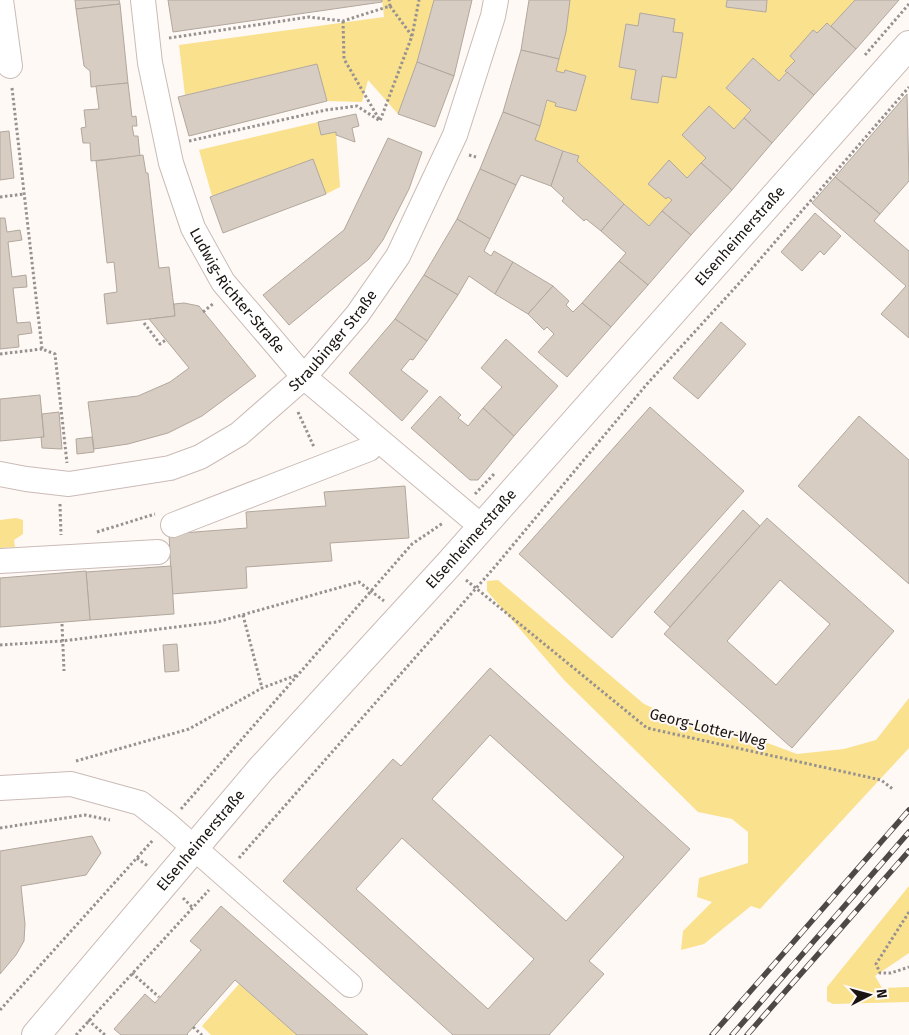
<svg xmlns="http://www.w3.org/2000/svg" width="909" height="1035" font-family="'Fira Sans',sans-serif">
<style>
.green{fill:#f9e18e;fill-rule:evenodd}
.building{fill:#d7cdc2;stroke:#b1a79d;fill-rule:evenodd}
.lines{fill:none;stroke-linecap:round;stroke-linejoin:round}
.minor-casing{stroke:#cabbb6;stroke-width:26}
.major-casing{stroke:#cabbb6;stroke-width:30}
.path{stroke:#97918f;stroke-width:3;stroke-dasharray:2.5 2.5;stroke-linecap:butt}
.minor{stroke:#fff;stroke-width:24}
.major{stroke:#fff;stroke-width:28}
.rail-casing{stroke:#4e4947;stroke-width:5.5}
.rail{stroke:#fff9f6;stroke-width:4;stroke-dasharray:11;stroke-linecap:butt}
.labels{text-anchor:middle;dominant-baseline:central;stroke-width:4;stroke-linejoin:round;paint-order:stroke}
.street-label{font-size:15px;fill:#191412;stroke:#fff9f6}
</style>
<rect width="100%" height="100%" fill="#fff9f6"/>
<g class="green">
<path d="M382,0H434L417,62L398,114L368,80L362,102L327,101L317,64L185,95L179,45L384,17Z"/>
<path d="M570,0H727L726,7L765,12L767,0H855L831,26L827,23L817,33L813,30L790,56L795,61L779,81L753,58L726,88L751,110L734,129L682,135L706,158L687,178L669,161L648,184L666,199L668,197L672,200L649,226L577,161L579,156L535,140L548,100L556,103V106L576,111L586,76L565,70L564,73L556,71ZM640,13L675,19L673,32L683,34L676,78L662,76L658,103L631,99L636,70L619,67L626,24L638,26Z"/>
<path d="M318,122L321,135L336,132L340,187L326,194L313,159L212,196L199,150Z"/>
<path d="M16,518L23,520V534L14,540L15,547L0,548V520Z"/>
<path d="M498,580L644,704L680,720L741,733L797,754L844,749L876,740L909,698V748L760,909L751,906L704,944L681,950L683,931L712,902L697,897L699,878L748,863V832L732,819L698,812L564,680L487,591V581Z"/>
<path d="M909,886V953L875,976L882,988L909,987V1002L833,1004L827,1001V987Z"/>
<path d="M239,984L297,1035H211L202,1026Z"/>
</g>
<g class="building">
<path d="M75,0H119L120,4L76,9Z"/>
<path d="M168,0H382V2L173,32Z"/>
<path d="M434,0H472L454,76L417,62Z"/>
<path d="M529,0H570L566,32L559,59L521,50Z"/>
<path d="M727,0H767L766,12L726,7Z"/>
<path d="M855,0H899L856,49L831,26Z"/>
<path d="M120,4L128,83L91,87L90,71L84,66L76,9Z"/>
<path d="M640,13L675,19L673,32L683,33L676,78L662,76L658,103L631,99L636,70L619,67L626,24L638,26Z"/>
<path d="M827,23L856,49L814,95L785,71L795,61L790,56L813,30L817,33Z"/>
<path d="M521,50L559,59L556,71L564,73L565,70L586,76L576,111L555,106L556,103L547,100L540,126L503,112Z"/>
<path d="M753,58L779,81L787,72L814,95L772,143L744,118L751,110L726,88Z"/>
<path d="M417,62L454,76L435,127L398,114Z"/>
<path d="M317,64L327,101L189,136L178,97Z"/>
<path d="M128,83L132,117L136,116L137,126H132L134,136H138L140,156L91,161L90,143H83L81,128L86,127L84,110L99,109L96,86Z"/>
<path d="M907,94L909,181L880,214L835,177Z"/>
<path d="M709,106L734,129L744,118L772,143L732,190L701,163L706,158L682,135Z"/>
<path d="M503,112L540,126L535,140L563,151L551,186L521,175L516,185L480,169Z"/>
<path d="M356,114L359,126L352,128L355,142L336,135V132L321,135L318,122Z"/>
<path d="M9,131L14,178L0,180V132Z"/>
<path d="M388,138L422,152L409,189L383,240L369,259L289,325L263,295L344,230Z"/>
<path d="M563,151L579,156L577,161L624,204L601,231L586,219L584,221L562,201L564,198L551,186Z"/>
<path d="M143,155L146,173H148L159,268L169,267L175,316L107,324L104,294L117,292L114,262L107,263L96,161Z"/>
<path d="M313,159L326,194L223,233L210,197Z"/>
<path d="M669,160L687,178L701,163L732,190L691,235L662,211L672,200L668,197L666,199L648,184Z"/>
<path d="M480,169L516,185L490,239L457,219Z"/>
<path d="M835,177L880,214L874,221L909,251V338L881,314L906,286L812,203Z"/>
<path d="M624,204L649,226L662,211L691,235L648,285L619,261L626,253L601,231Z"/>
<path d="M815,213L841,236L824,255L820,251L802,271L781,252Z"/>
<path d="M0,218H5L7,232L20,230L22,240L8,242L12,277L26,275L27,287L13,288L17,323L30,322L32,333L18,335L19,347L0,349Z"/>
<path d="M457,219L490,239L484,251L491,256L494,251L513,262L495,294L469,276L458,295L424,275Z"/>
<path d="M619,261L648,285L611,327L582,303Z"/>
<path d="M513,262L553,286L528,314L495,294Z"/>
<path d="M424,275L458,295L427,341L395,319Z"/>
<path d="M553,286L569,301L566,305L573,312L582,303L611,327L567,377L538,352L554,334L547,327L544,330L528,314Z"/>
<path d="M184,303L199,306L256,376L202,416L168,433L128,444L94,449L88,402L138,396L170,382L189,368L149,319L175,316L174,304Z"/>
<path d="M395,319L427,341L413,360L410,359L401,370L428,391L402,421L349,373Z"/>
<path d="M721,322L746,344L698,399L673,378Z"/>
<path d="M506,339L558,386L514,436L483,408L502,387L481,368Z"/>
<path d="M40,395L44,437L0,441V399Z"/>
<path d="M440,396L461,415L458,418L468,426L483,408L514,436L478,480H470L411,428Z"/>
<path d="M650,407L744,491L612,638L519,554Z"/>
<path d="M59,412L62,449L42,448L41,437H44L42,414Z"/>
<path d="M859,416L909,460V584L798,486Z"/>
<path d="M92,437L94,452L77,454L76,439Z"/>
<path d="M405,486L409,538L330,543L332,561L246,567L247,588L172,594L169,534L247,528L246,512L326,506L324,492Z"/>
<path d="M743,510L760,526L670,627L654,612Z"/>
<path d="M767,518L894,631L792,748L664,634ZM780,580L830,624L776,685L727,641Z"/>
<path d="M171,566L174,614L90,620L86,572Z"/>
<path d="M86,571L90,620L0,627V578Z"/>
<path d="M177,644L179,671L165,672L163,645Z"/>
<path d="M490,668L690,849L589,961L604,974L549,1035H453L283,881L393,759L401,766ZM490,735L624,857L566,921L432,799ZM402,838L534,959L488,1009L356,889Z"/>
<path d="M92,836L101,853L86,875L21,886L25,924L24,941L16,955L0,974V851Z"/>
<path d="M221,906L368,1035H297L235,980L187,1034L188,1035H121L114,1029L145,994L155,1003L201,950L190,941Z"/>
</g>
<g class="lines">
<g class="minor-casing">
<g id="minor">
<path d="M1,0L10,66"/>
<path id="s1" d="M143,0L150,63L171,163L193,228L223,282L304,377L482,527"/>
<path id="s2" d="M0,474L26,479L69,484L170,468L200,457L239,434L304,377L357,315L398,256L455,135L493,16L496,0"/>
<path d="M173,525L369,449"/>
<path d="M0,561L158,552"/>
<path d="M0,788L71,784L140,803L167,824L350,985"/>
</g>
</g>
<g class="major-casing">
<g id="major">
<path id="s3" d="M36,1035L261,769L449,564L909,45"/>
</g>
</g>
<g class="path">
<path d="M390,6L412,36"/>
<path d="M343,21L344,59L379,119"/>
<path d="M169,38L309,17L343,21L390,6L389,0"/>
<path d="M865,55L909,4"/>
<path d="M12,88L42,349L55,354L67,463"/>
<path d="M189,141L326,110L357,106L380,121L412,36L419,0"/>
<path d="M469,155L476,157"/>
<path d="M0,197L24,194"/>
<path d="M203,312L214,303"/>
<path d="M144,323L160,344L167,339"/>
<path d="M0,354L42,349"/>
<path d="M298,412L314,447"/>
<path d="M475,494L495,473"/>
<path d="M60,504L61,535"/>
<path d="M97,532L155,514"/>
<path d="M466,580L647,728L881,780L894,790"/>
<path d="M243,615L262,688"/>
<path d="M62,624L64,671"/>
<path d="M0,645L62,641L217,622L359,582L384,601"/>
<path d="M76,761L189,729L262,688L297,675"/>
<path d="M181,809L412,544L443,523"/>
<path d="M0,828L85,815L110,820"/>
<path d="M137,858L149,867"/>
<path d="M239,858L493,569L647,384L743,279L909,87"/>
<path d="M183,898L193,908"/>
<path d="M909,912L876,964L880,973H891L909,967"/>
<path d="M132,973L159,997"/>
<path d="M0,1010L153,840"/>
<path d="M88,1020L105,1035"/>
<path d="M193,1027L202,1035"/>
<path d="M76,1035L209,890"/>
</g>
<use href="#minor" class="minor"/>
<use href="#major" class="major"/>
<g class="rail-casing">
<g id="rail">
<path d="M712,1035L909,810"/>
<path d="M732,1035L909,832"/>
<path d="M747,1035L909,851"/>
</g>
</g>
<use href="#rail" class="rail"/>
</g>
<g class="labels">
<g class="street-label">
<text stroke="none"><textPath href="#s3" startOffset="1065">Elsenheimerstraße</textPath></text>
<text stroke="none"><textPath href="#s1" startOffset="311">Ludwig-Richter-Straße</textPath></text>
<text stroke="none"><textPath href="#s2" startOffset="382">Straubinger Straße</textPath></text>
<text stroke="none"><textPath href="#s3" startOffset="660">Elsenheimerstraße</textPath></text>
<text transform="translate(708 728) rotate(14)">Georg-Lotter-Weg</text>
<text stroke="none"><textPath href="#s3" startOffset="255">Elsenheimerstraße</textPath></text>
</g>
</g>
<g transform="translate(869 995) rotate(84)" stroke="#fff9f6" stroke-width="4" paint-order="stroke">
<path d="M0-4L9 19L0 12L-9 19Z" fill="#191412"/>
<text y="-8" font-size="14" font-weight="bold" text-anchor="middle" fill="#191412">N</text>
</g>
</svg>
